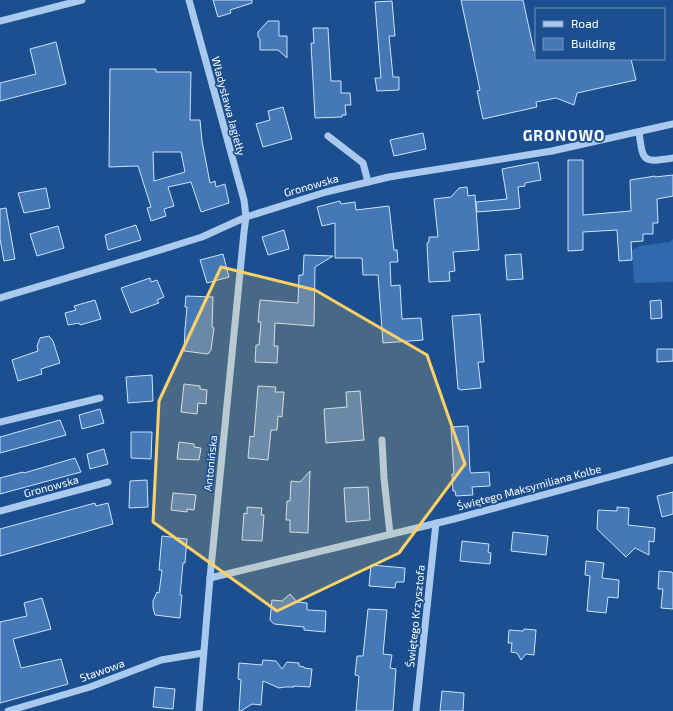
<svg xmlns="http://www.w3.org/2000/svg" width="673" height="711" font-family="'Exo 2',sans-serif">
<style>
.green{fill:#2e69ad}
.building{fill:#4478b7;stroke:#cfe3fa;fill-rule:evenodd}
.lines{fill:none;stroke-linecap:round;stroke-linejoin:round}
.minor{stroke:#a9c9ee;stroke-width:7}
.marked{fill:#ffd166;fill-opacity:0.2;stroke:#ffd166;stroke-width:3;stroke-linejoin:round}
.labels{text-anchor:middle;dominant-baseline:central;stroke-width:3.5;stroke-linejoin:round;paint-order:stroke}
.street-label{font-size:11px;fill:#fff;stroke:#1b4f8f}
.district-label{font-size:15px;font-weight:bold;letter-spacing:1px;fill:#fff;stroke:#1b4f8f}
</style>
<rect width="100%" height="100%" fill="#1b4f8f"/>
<path class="green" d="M673,239V282L634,283L632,250L639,246L669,242Z"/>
<g class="building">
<path d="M213,0H252V3L230,10L231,13L218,17Z"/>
<path d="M461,0H523L534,51L536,50V59H631L636,80L577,93L574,105L556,98L536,102L537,107L483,119L477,91L480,90Z"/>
<path d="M392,1L395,36H389L393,77H399V90L377,91L375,78H381L375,2Z"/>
<path d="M268,21H279V36H287V58L278,50H260V39L258,37V32Z"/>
<path d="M313,28H328L331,81H341V93H350L351,105H345L346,115H342V117L315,118L311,43H314Z"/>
<path d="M56,42L66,84L0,101V83L36,74L30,49Z"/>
<path d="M110,69H156V72H191L190,120H200L202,141L210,183L215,181L216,187L225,184L229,203L201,212L191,182L168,187L174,206L164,209L166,216L151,221L147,208L151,207L138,166L109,167ZM153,152H181L185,172L154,181Z"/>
<path d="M283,107L292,139L263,147L256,124L270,120L268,111Z"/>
<path d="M423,133L426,149L394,156L390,140Z"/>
<path d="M568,160H583V215L631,211L630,180L655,176V177L673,175V196L657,199L658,223H653V234H643V241L631,242L632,260L619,261L617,230L583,232V250L568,251Z"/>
<path d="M538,162L541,180L525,183V186L518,187L520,208L515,209L477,212L476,202L507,199L502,169Z"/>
<path d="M467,187L468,196L475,195L479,250L453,252L455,271L449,272L450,281L429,282L427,243L429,242V237H438L434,199L451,197L459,188Z"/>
<path d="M46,188L50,208L24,213L18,193Z"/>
<path d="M340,201L341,204L355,202L356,210L389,206L394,250H397L398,262H390L391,286L400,285L402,319L421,318L423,340L383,343L378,275H363L362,258H335V223L322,226L317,207Z"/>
<path d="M6,208L15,259L4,261L0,239V209Z"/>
<path d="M136,225L141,240L108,250L105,235Z"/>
<path d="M58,226L64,248L37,256L30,234Z"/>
<path d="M284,230L289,249L268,255L262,237Z"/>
<path d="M223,254L229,277L207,283L200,260Z"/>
<path d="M521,254L523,279L507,280L505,255Z"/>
<path d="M304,255L333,256L315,267L314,326L275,323L274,346H278L277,363L255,362L256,345H259L261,322H258L260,300L298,303L299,275H303Z"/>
<path d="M150,278L151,282L157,280L164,297L157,300L159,303L131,313L121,288Z"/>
<path d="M186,296L213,297L212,327L214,328L211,350L208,354L184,351L185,329L187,307H185Z"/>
<path d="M95,300L101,319L80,325L79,323L68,325L65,313L76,310L74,306Z"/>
<path d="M661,300L662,318L651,319L650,301Z"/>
<path d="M480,314L484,362H478L481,388L460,390V389H458L452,316Z"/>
<path d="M49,336L53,341L60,363L41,369L42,374L18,381L12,360L38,351L37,346L40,338Z"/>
<path d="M657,349H673V361L657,362Z"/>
<path d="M152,375L153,401L128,403L126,377Z"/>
<path d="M184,384L200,386V389L207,390L206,404L198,403L197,414L181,412Z"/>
<path d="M258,386L276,387L275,392H284L282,417L278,416L277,430H271L268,460L248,458L250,436L254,437Z"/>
<path d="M360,391L364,440L326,443L324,409L347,407L346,392Z"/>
<path d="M100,409L104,423L82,429L79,415Z"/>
<path d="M60,420L66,435L0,453V437Z"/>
<path d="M468,426L470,471L471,473L489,472L490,486L472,487L473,495L456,496L455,491H453L452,474H454L451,427Z"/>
<path d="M131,432H152L151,459L131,458Z"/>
<path d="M179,442L194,444V447L201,448L199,460L177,459Z"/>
<path d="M104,449L108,464L90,469L87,454Z"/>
<path d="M75,458L81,472L0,494V478L23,472L24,473Z"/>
<path d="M310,471L308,533L290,532V520H286L287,501H290L291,481L300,482Z"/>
<path d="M147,480L148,507L129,508L130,481Z"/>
<path d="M368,487L370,520L346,522L344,488Z"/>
<path d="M673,492V514L662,517L657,496Z"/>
<path d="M173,493L196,495L194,510L187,509V512L171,510Z"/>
<path d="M95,503L96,506L108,503L113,524L0,556V529Z"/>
<path d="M247,507L262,508L261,515H264L262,541L242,540L244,513L247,514Z"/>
<path d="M617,507L629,508L628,525L655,528L654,542L649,541V555L635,548L626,557L597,529L598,510L617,511Z"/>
<path d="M513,532L548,536L546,555L511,551Z"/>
<path d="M162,536L187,539L185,563H183L180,595H182L180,618L155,615L153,608V601L157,592L159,593L162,570H159Z"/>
<path d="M462,541L489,544L488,552L491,553L490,564L460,561Z"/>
<path d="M586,561L604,563L602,578L619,580L618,598L608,597L606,613L587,611L590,576L585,575Z"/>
<path d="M371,565L405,568L404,582H396L395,588L369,586Z"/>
<path d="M659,571L672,572V573H673V609L661,608L663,589H658Z"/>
<path d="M290,594L297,602L307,603V610L326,611L325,632L304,630V627L274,624L270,620L272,600L282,601Z"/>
<path d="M42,598L51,629L13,639L21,668L61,659L68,684L0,703V622L27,616L24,603Z"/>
<path d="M368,609L387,610L383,654L392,655L390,668L396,669L393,711H356L359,676L355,675L357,656H363Z"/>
<path d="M524,629L536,630L534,655L526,654L521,660L517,653L511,652L512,643H508L509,630L523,631Z"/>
<path d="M263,660L276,661L282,669L287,662L299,663V666L304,667V668L312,669L310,687L294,686V687H285L279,688L263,681L261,705L252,704L241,711H239L241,680L238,679L239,663L262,665Z"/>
<path d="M155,687L175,689L173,709L153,707Z"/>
<path d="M442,691L464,693L463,711H440Z"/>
</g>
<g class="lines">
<g class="minor">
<path d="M189,0L244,200L246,217L244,232L210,578L199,711"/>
<path d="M0,21L82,0"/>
<path d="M639,132C643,162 642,163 673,158"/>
<path d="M328,136L363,163L368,182"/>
<path d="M0,298L144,255L202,237L246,217L326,192L389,177L552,151L673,124"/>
<path d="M0,422L100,398"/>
<path d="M382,440L384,478L390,534"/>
<path d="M0,511L108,482"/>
<path d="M210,578L454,519L673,460"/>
<path d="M8,711L90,687L161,660L203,653"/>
<path d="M416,711L436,523"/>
</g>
</g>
<path class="marked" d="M221,267L315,290L427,355L465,464L399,553L277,611L153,522L159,401Z"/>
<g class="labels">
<g class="street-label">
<text transform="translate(229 106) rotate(75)">Władysława Jagiełły</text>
<text transform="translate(311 185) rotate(-16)">Gronowska</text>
<text transform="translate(210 463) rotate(-84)">Antonińska</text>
<text transform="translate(51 486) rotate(-15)">Gronowska</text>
<text transform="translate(529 487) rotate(-15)">Świętego Maksymiliana Kolbe</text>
<text transform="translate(415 616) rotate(-84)">Świętego Krzysztofa</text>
<text transform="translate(102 670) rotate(-20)">Stawowa</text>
</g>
<g class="district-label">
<text x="564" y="135">GRONOWO</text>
</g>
</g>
<rect x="535" y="8" width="130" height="52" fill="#1b4f8f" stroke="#7695bc"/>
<rect x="543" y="21" width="20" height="6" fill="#a9c9ee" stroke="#7695bc"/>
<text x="571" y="28" font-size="12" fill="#ffffff">Road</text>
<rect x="543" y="38" width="20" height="12" fill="#4478b7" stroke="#7695bc"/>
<text x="571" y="48" font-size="12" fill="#ffffff">Building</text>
</svg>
